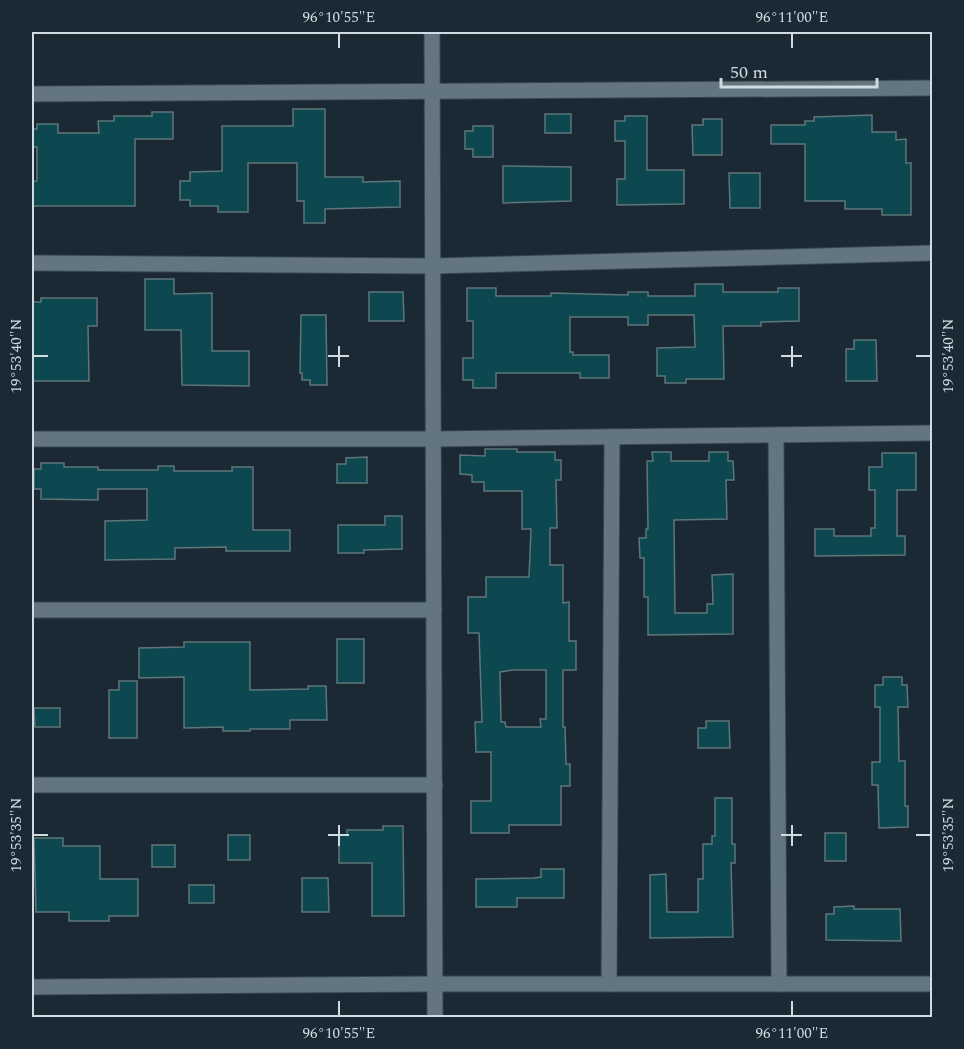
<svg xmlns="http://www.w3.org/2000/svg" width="964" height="1049" font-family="Spectral,serif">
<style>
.building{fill:#0d4850;stroke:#5e767a;stroke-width:1.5;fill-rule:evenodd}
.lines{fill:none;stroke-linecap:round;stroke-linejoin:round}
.street-casing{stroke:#39464e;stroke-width:17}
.street{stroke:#637581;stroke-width:15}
.ticks{fill:none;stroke:#d0dae1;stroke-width:2}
.neatline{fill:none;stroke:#d0dae1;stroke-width:2}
.ticks-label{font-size:15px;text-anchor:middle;fill:#d0dae1}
</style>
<rect width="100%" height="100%" fill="#1a2933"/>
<g class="building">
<path d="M293,109H325V177H363V182L400,181V207L325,209V223H304V201H297V163H248V212H218V206H190V200H180V181H190V172L222,171V126H293Z"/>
<path d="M152,112H173V139H135V206H32V182L37,181V147H32V129H37V124H58V133H99L98,121H114V116H152Z"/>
<rect x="545" y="114" width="26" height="19"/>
<path d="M872,115V132H896V140L906,139V163H911V215H882V209H845V201H805V144H771V125H805V121H814V117Z"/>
<path d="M625,116H647V170H684V204L617,205V179H625V141H615V121H625Z"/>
<path d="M703,119H722V155H693L692,125H703Z"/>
<path d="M473,126H493V157H473V149H465V131H473Z"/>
<path d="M503,166L571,167V201L503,203Z"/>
<path d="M729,173H760V208H730Z"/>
<path d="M145,279H174V294L212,293V351H249V386L182,385L181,330H145Z"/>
<path d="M695,284H723V292H778V288H799V321L761,322V326H723L724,379H686V383H665V376H657V348L695,347L694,315H648V325H628V317H570V352H573V355H609V378H580V373H496V388H473V380H463V358H473V321H467V288H496V296H551V293L628,295V292H648V296H695Z"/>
<path d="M369,292H403L404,321H369Z"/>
<path d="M41,298H97V326H88L89,381H32V302H41Z"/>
<path d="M301,315H326L327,385H310V380H302V373H300Z"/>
<path d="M854,340H876L877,381H846V349H854Z"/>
<path d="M485,449H517V452H555V460H561V480H556L557,528H550V565H563V603L569,602V641H576V670H563V727H565L566,764H570V786H561V825H509V833H471V801H491V752H476L475,722H482L479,633H468V597H486V577H529L531,529H522V491H484V482H472V475L460,474V455L485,456ZM513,670H546V719H540L541,727H506L505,722H501L500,672Z"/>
<path d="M652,452H671V461H709V452H728V461H733L734,480H726L727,519L674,520L675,613H707V604H713L712,575L733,574V634L648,635V597H644V558H640L639,538H646V529H648L647,461H653Z"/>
<path d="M882,453H916V490H897V536H905V555L815,556V529H834V536H871V528H875V490H869V467H882Z"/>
<path d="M367,457V483H337V464H346V458Z"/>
<path d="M41,463H64V467H98V470H158V466H174V471H232V467H253V530H290V551H226V547L175,548V559L105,560V521L147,520V489H98V500L41,499V489H34V469H41Z"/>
<path d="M385,516H402V549L364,550V553H338V525H385Z"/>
<rect x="337" y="639" width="27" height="44"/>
<path d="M184,642H250V690L308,689V686H326L327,720H290V729H250V731H223V727L184,728V677L139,678V648L184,647Z"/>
<path d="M883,677H902V685H907L908,707H898L899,761H905V806H908V827L879,828L878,785H872V762H880V707H875V685H883Z"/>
<path d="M119,681H137V738H109V690H119Z"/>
<path d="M34,708H60V727H35Z"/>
<path d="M706,721H729L730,748H698V728H706Z"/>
<path d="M715,798H732V844H735V863H731L733,937L650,938V875L666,874L667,912H698V879H703V844H712V836H715Z"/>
<path d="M383,826H403L404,916H372V863H339V835H347V830H383Z"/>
<rect x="825" y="833" width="21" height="28"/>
<rect x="228" y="835" width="22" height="25"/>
<path d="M34,838H63V846H100V879H138V916H109V921H69V912H36Z"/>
<rect x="152" y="845" width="23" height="22"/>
<path d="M541,869H564V898H517V907H476V879L534,878L541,877Z"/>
<path d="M302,878H328L329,912H302Z"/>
<rect x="189" y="885" width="25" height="18"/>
<path d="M854,906V909H900L901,941L826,940V914H834V907Z"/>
</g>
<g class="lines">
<g class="street-casing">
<g id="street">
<path d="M432,32L435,1018"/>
<path d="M32,94L932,88"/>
<path d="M32,263L433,266L932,253"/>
<path d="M776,435L779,984"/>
<path d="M32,439H433L932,433"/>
<path d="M32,610H434"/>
<path d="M32,785H435"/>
<path d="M609,984L612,437"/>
<path d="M32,987L435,984H932"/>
</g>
</g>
<use href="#street" class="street"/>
</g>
<path class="ticks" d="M339,33V48M792,33V48M339,346V367M792,346V367M33,356H48M328,356H349M781,356H802M916,356H931M339,825V846M792,825V846M33,835H48M328,835H349M781,835H802M916,835H931M339,1001V1016M792,1001V1016"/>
<rect width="964" height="1049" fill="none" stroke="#1a2933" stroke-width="66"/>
<path d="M721 78v9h156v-9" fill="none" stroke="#d0dae1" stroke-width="3"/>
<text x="730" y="78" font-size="18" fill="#d0dae1" stroke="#1a2933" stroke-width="4.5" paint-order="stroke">50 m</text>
<rect x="33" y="33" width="898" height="983" class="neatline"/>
<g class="ticks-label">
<text x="339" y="22">96°10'55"E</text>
<text x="792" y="22">96°11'00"E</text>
<text transform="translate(16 356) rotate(-90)" y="5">19°53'40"N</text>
<text transform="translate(948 356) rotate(-90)" y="5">19°53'40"N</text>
<text transform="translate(16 835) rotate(-90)" y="5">19°53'35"N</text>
<text transform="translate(948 835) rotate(-90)" y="5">19°53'35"N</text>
<text x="339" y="1038">96°10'55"E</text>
<text x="792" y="1038">96°11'00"E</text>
</g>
</svg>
